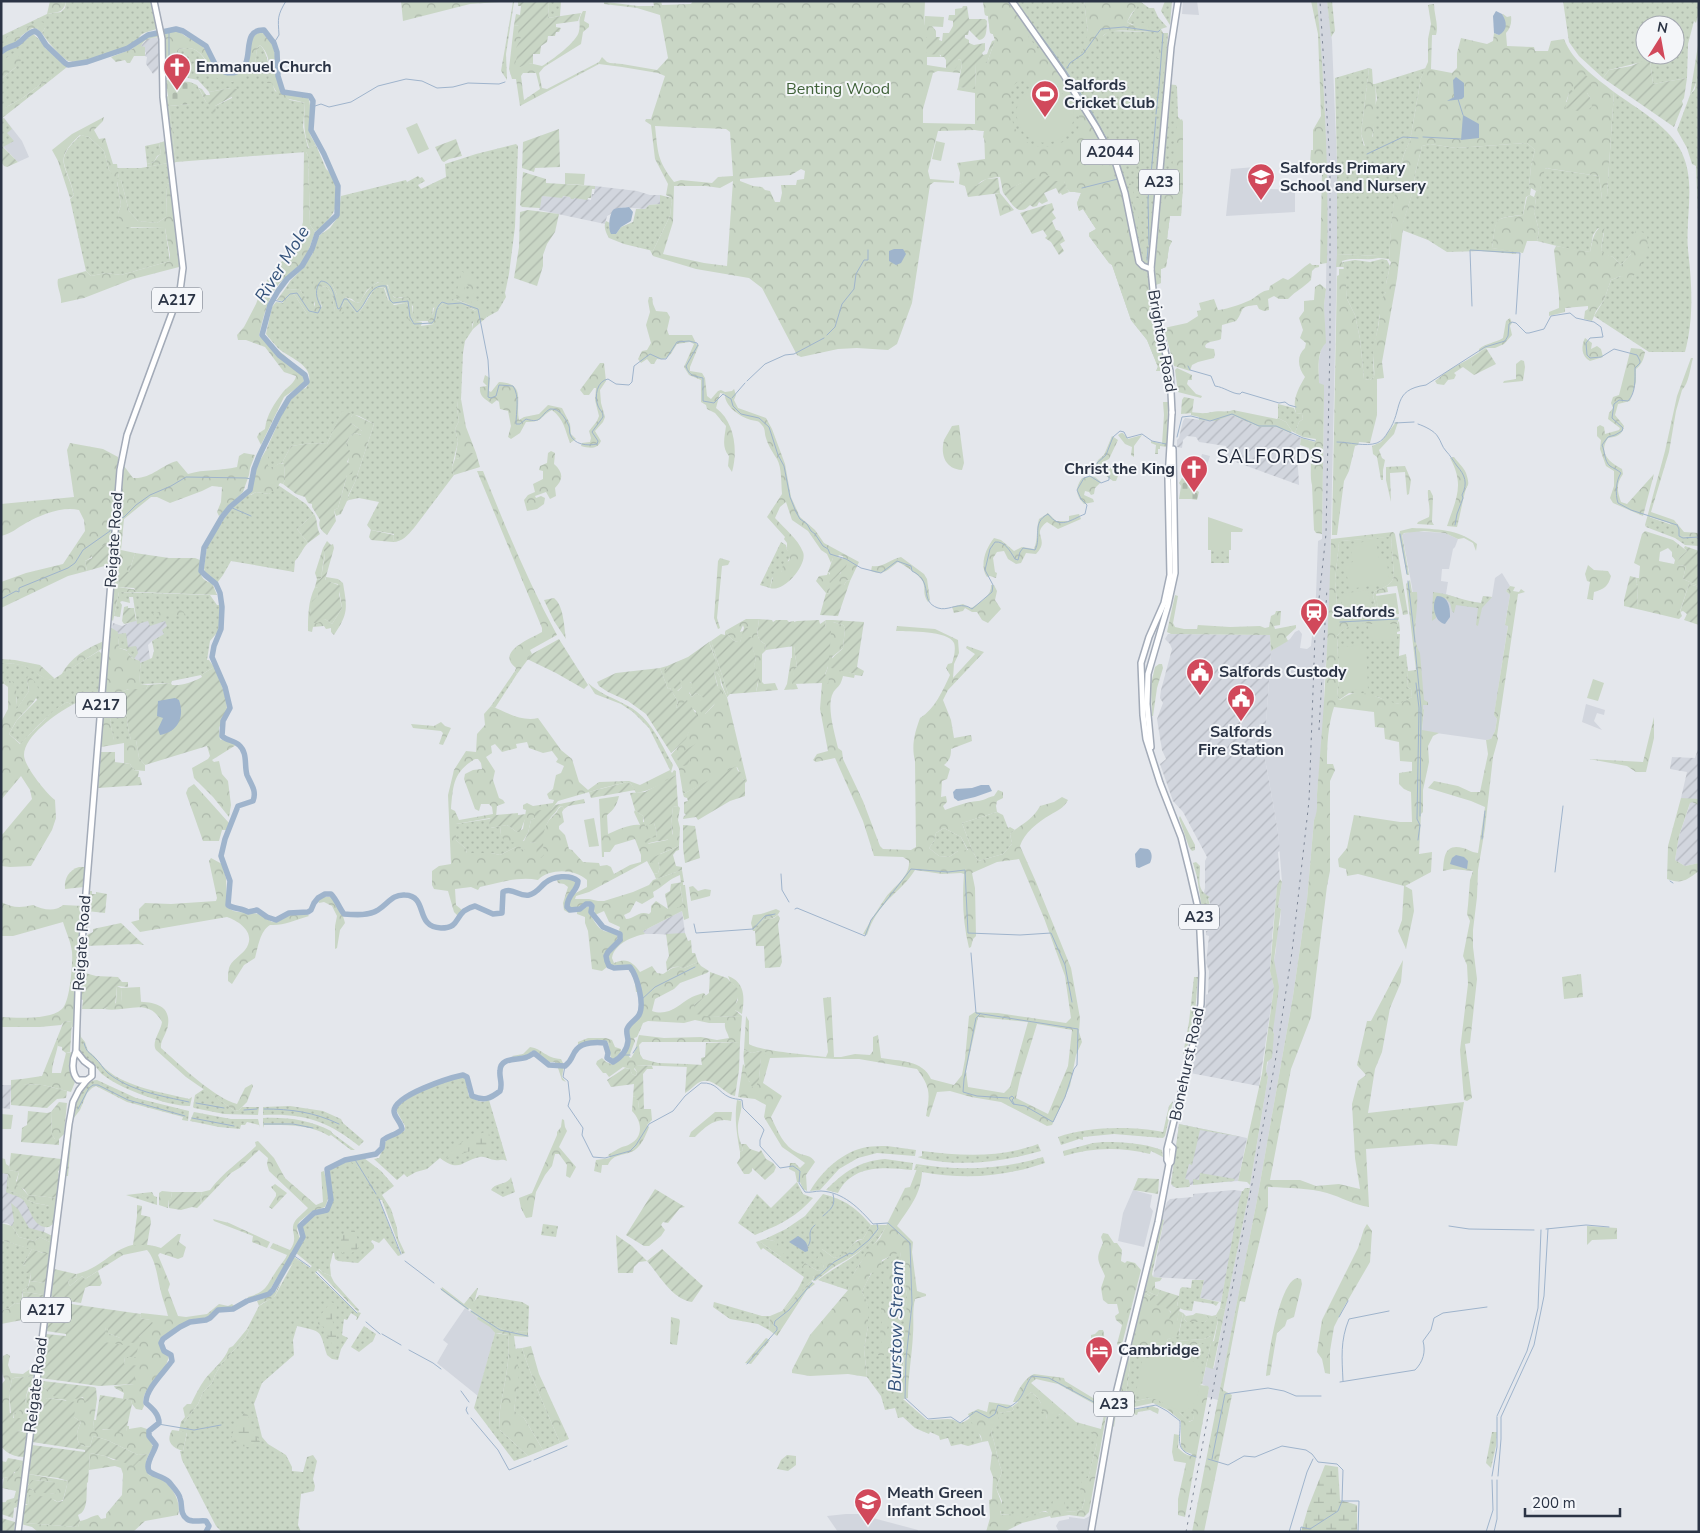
<svg xmlns="http://www.w3.org/2000/svg" width="1700" height="1533" font-family="'Nunito Sans',sans-serif">
<style>
.built{fill:#d2d6de}
.industrial{fill:url(#industrial-furrows)}
.grass{fill:url(#grass-dots);fill-rule:evenodd}
.forest{fill:url(#forest-crowns);fill-rule:evenodd}
.wetland{fill:url(#wetland-marsh)}
.cemetery{fill:url(#cemetery-stones)}
.garden{fill:url(#garden-furrows)}
.pitch{fill:#c9d6c5}
.water{fill:#9fb4cc}
.lines{fill:none;stroke-linecap:round;stroke-linejoin:round}
.stream{stroke:#9fb4cc;stroke-width:1}
.river{stroke:#9fb4cc;stroke-width:5.5}
.major-casing{stroke:#a3abb8;stroke-width:8}
.major{stroke:#fff;stroke-width:5}
.rail{stroke:#7d8696;stroke-width:1;stroke-dasharray:2.5 5;stroke-linecap:butt}
.labels{text-anchor:middle;dominant-baseline:central;stroke-width:4;stroke-linejoin:round;paint-order:stroke}
.shield{fill:#f4f6f9;stroke:#676e7b;stroke-width:1}
.shield-label{font-size:15px;font-weight:bold;fill:#2b3445}
.poi-label{font-size:16px;font-weight:bold;fill:#2b3445;stroke:#f4f6f9;text-anchor:start}
.park-label{font-size:16px;fill:#3f6138;stroke:#f4f6f9}
.street-label{font-size:16px;fill:#2b3445;stroke:#f4f6f9}
.water-label{font-size:18px;font-style:italic;fill:#34527a;stroke:#f4f6f9}
.quarter-label{font-size:19px;letter-spacing:1px;fill:#1d2536;stroke:#f4f6f9}
</style>
<defs>
<pattern id="industrial-furrows" width="10" height="10" patternUnits="userSpaceOnUse" patternTransform="scale(1.25)"><rect width="10" height="10" fill="#d2d6de"/><path d="M-1 1l2-2M0 10L10 0M9 11l2-2" fill="none" stroke="#b4b8c0"/></pattern>
<pattern id="grass-dots" width="8" height="8" patternUnits="userSpaceOnUse" patternTransform="scale(1.25)"><rect width="8" height="8" fill="#c9d6c5"/><path d="M2 2h.1M6 6h.1" fill="none" stroke="#adb8ab" stroke-width="1.8" stroke-linecap="round"/></pattern>
<pattern id="forest-crowns" width="20" height="18" patternUnits="userSpaceOnUse" patternTransform="scale(1.25)"><rect width="20" height="18" fill="#c9d6c5"/><path d="M2 6a3 3 0 1 1 6 0M12 15a3 3 0 1 1 6 0" fill="none" stroke="#adb8ab"/></pattern>
<pattern id="wetland-marsh" width="20" height="14" patternUnits="userSpaceOnUse" patternTransform="scale(1.25)"><rect width="20" height="14" fill="#c9d6c5"/><path d="M1 5h8M5 5V1M11 12h8M15 12V8" fill="none" stroke="#adb8ab"/></pattern>
<pattern id="cemetery-stones" width="16" height="16" patternUnits="userSpaceOnUse" patternTransform="scale(1.25)"><rect width="16" height="16" fill="#c9d6c5"/><path d="M2 7V4a2 2 0 0 1 4 0v3zM10 15v-3a2 2 0 0 1 4 0v3z" fill="#adb8ab"/></pattern>
<pattern id="garden-furrows" width="10" height="10" patternUnits="userSpaceOnUse" patternTransform="scale(1.25)"><rect width="10" height="10" fill="#c9d6c5"/><path d="M-1 1l2-2M0 10L10 0M9 11l2-2" fill="none" stroke="#adb8ab"/></pattern>
</defs>
<rect width="100%" height="100%" fill="#e4e7ec"/>
<g class="built">
<path d="M1183,1H1197L1199,15L1182,14Z"/>
<path d="M1317,1H1327L1332,41L1337,164V254L1329,625L1324,686V721L1317,794L1318,812L1314,820L1307,900L1293,996L1257,1200L1218,1400L1207,1397L1209,1388L1202,1384L1206,1367L1214,1368L1225,1310L1248,1197L1268,1077L1266,1071L1274,1034L1273,1031L1274,960L1276,950L1277,928L1280,925L1281,909L1278,907L1282,882L1278,832L1264,753L1271,651L1290,639L1295,632L1299,630L1302,634L1300,648L1307,649L1311,646L1316,595L1318,541L1322,539L1324,398V386L1319,384V359L1322,346L1325,343L1324,305L1326,289L1327,212L1325,111Z"/>
<path d="M4,118L22,141L29,157L18,162L1,144V119Z"/>
<path d="M1267,166L1268,189L1295,190V212L1226,216L1231,169Z"/>
<path d="M1202,454L1210,456L1203,477L1196,475Z"/>
<path d="M1413,531L1445,533L1458,539L1455,547L1453,549L1449,569H1442L1441,581L1448,582L1446,594L1466,601L1481,603L1483,596L1492,597L1495,578L1502,573L1510,586L1506,591L1510,595L1505,624L1508,625L1494,715L1497,719L1495,731L1491,739L1486,740L1422,731L1424,710H1423L1420,660L1415,638L1416,615L1412,587L1402,534Z"/>
<path d="M1586,704L1605,710L1604,715L1597,713L1594,721L1602,730L1582,722Z"/>
<path d="M1133,1190L1152,1195L1150,1207L1153,1211L1144,1247L1118,1241L1123,1213Z"/>
<path d="M465,1308L491,1327L495,1333L478,1396L437,1363L448,1344L443,1340Z"/>
<path d="M846,1514H858L918,1530V1532H838L827,1516Z"/>
<path d="M1090,1516L1087,1532H1059L1056,1526L1059,1521L1069,1519V1517L1084,1519Z"/>
</g>
<g class="industrial">
<path d="M159,37L160,55L158,69L153,74L146,64L147,57L145,56L146,53L141,46L147,39Z"/>
<path d="M595,186L637,191L650,195H660V204L649,205L645,209L622,207L607,216L605,224L539,210L542,196L562,197V196L591,200L592,194H594Z"/>
<path d="M1232,415L1259,427H1276L1301,438L1297,463L1298,467L1299,485L1225,458L1226,446L1199,442L1196,437L1187,436L1183,440L1182,448L1177,447V440L1179,438L1183,421L1185,418L1209,421Z"/>
<path d="M136,620H191L152,641L148,645L150,659L140,663V661L132,658L112,630L113,623L122,626Z"/>
<path d="M1168,634L1270,635L1271,651L1264,753L1278,832L1280,851L1278,852L1280,879L1277,887L1272,938L1270,971L1274,987L1259,1086L1190,1073L1205,1013L1206,995L1208,994L1209,971L1206,963L1209,936L1206,935V931L1217,928L1209,900L1203,896L1205,888V861L1207,857L1183,812L1173,801L1160,764L1166,759L1162,750L1157,719L1163,703L1160,698L1161,690L1172,649L1170,644L1165,639Z"/>
<path d="M1699,746V863L1685,866L1675,860L1679,836L1690,804L1681,798L1687,772L1670,769L1672,757L1695,758Z"/>
<path d="M682,911L685,933L675,935L656,934H645L643,931Z"/>
<path d="M1,1085H11L10,1109L1,1108Z"/>
<path d="M1179,1124L1247,1138L1238,1181L1208,1183L1190,1185L1189,1187H1173L1171,1184L1172,1177Z"/>
<path d="M4,1172L8,1174L21,1195L49,1227H45L44,1232L52,1236V1243L40,1237L34,1241L7,1223H1V1173Z"/>
<path d="M1233,1190L1242,1191L1221,1302L1200,1298L1204,1280L1153,1277L1164,1220L1162,1219L1167,1202L1170,1199L1193,1197V1194Z"/>
</g>
<g class="grass">
<path d="M66,1H151L157,29C153,30 146,32 142,34C139,36 138,41 134,43C126,50 77,65 68,61C61,57 46,40 42,33L45,28V24L32,28L22,35L16,42L1,49V36L47,14L61,12L65,8Z"/>
<path d="M549,1H561L560,16L548,18Z"/>
<path d="M983,1H1084L1088,32L1103,36L1109,31L1150,32L1127,22L1139,3L1141,2L1149,8H1154L1158,17L1167,27L1161,29L1163,33H1168L1165,84L1176,85L1177,87L1178,117L1183,122V184L1181,216H1170L1167,239L1172,241L1169,247L1166,267L1161,269V283L1149,286C1150,300 1152,331 1159,341L1166,371H1156L1158,367L1147,340L1131,320L1112,265L1109,263L1089,236V233L1096,229L1083,209L1079,211L1077,203L1081,193C1068,190 1071,197 1064,181L1023,182L1003,192L1000,168L983,137L984,131L975,130L995,40L993,34L990,33L988,16L985,15Z"/>
<path d="M1165,1H1172L1170,25L1161,11Z"/>
<path d="M1327,1H1332L1335,31L1331,37Z"/>
<path d="M1563,1H1699V12L1696,23L1694,21L1688,44L1687,78L1653,84L1650,60L1609,70L1603,78L1579,56L1569,42ZM1645,25H1675V55H1645Z"/>
<path d="M513,2H514L506,54L507,80L501,71Z"/>
<path d="M33,34L41,41L46,49L52,52L67,67L52,79L51,77C41,83 33,90 24,97C17,102 6,105 1,113V79L16,67L3,66L1,67C1,50 4,53 16,46C22,43 28,38 33,34Z"/>
<path d="M260,45C269,53 270,78 275,91L290,100L305,103L303,127L308,148L316,145L326,169C337,177 339,199 334,211C330,219 322,227 315,232L310,225L308,156L306,152L176,162L169,106L190,104V82L197,85L206,102L215,106L232,98L231,88L209,92L198,80L188,78V74L182,63L177,61L176,57L179,49C196,45 201,53 210,67L209,71L232,82L255,63L257,48Z"/>
<path d="M1699,63V240L1696,166L1692,164L1687,148L1677,130L1690,95L1695,89Z"/>
<path d="M1369,68L1361,134L1364,146L1373,136L1374,109L1377,99L1375,84L1426,68L1421,78L1410,141C1394,169 1392,225 1389,259L1379,258V256L1337,254V164L1335,78Z"/>
<path d="M1614,92C1636,108 1666,124 1680,149C1697,180 1685,216 1688,250C1692,285 1694,318 1685,352H1649L1594,316L1604,300L1611,280L1621,276L1633,277L1631,241V254L1621,265L1613,257L1603,254L1601,249L1604,233L1598,228L1593,235L1590,252L1569,249L1537,241L1539,230L1534,212L1536,198L1534,197L1536,191L1540,189L1544,168L1599,176L1602,199L1607,195Z"/>
<path d="M4,118L12,129L7,133L14,141L3,147L1,144V119Z"/>
<path d="M81,135L89,137L104,151L109,170L119,178L117,168H141L168,163L171,183L167,184L166,217L157,223L138,221L129,211L121,180L117,182L121,205L118,213L131,228H165L170,261L121,275L106,273L91,276L86,271L70,199L74,195C67,163 52,161 81,135Z"/>
<path d="M159,143L161,154L157,156L154,162L147,164L145,146Z"/>
<path d="M1527,143L1535,150L1531,166L1529,187L1531,188L1530,195L1526,197L1523,215C1492,218 1497,218 1492,248L1517,251L1516,254L1481,251L1447,252L1428,240L1402,230L1404,219L1414,188L1415,174L1422,146L1430,144L1456,148Z"/>
<path d="M516,144L518,146L515,227L509,274L505,293L506,297L498,311L487,317C479,307 465,303 454,299L433,308L432,317L428,321H415L413,316V306L402,297L396,298L391,295L388,285L378,282L367,290L360,302L356,303L352,299L337,295L332,284L314,281V307H311L300,290L285,289L291,280L303,268L313,253L314,245L320,235L330,228L338,217L341,196L406,180L407,182L418,176L420,178L422,177L425,181L418,185L421,189L446,177L445,164L476,154Z"/>
<path d="M660,195L672,198L670,216L653,251L624,244L609,238C606,233 603,226 606,221L610,223L609,227L616,234L621,227L633,222L636,209H645L649,205L660,204Z"/>
<path d="M1382,259L1387,260L1390,266L1386,284V292L1380,303L1381,308L1373,356L1374,377L1370,380L1364,379L1360,339L1355,315L1347,299L1343,262L1355,260L1370,262Z"/>
<path d="M326,286L332,294L335,311L342,307L344,302L347,301L356,313H359L371,294L376,288H384L388,300L394,305L406,303L408,305V319L421,326L434,324L437,309L444,303L464,305L476,311V318L472,324L473,329L465,341L463,353L461,399L458,401L457,409L459,421L455,429L458,441L452,467L454,475L414,528C408,535 402,542 393,542L394,534L371,530L367,525L379,502L359,498L349,500L348,497L355,482L374,424L359,416L342,412L327,444L312,443L291,446L282,463H280L274,467L268,468L267,466L268,452L266,450L289,399L297,391L306,388C319,367 291,359 279,349C274,344 270,339 266,334L272,307L276,302L283,303L294,294L307,314L322,307L318,293L320,287Z"/>
<path d="M1278,404L1294,408L1296,413L1302,414L1303,419L1299,422L1295,433L1292,431L1286,422L1278,418Z"/>
<path d="M278,485L306,504L314,514L297,529L308,543C302,549 301,555 295,561L294,572L231,561L223,575L217,583L205,574L204,568L207,546L230,509L248,494L251,495L256,492L269,494Z"/>
<path d="M1649,517L1675,526L1677,530L1676,538L1682,536L1699,538V546L1685,545L1675,538L1646,527Z"/>
<path d="M1385,537H1391L1394,576C1392,585 1383,588 1375,591L1373,595L1377,612L1374,616L1340,618L1338,616L1335,581L1339,543L1340,541Z"/>
<path d="M781,542L786,545L787,550L792,552L791,556L781,572L772,578L770,588L760,585Z"/>
<rect x="1211" y="550" width="18" height="13"/>
<path d="M119,592L210,595L217,605H220C220,615 220,626 217,635L216,634L210,641L207,660H209L214,667L201,675L172,681L171,683L140,684C139,676 141,670 140,663L152,658L154,651L152,641L164,634L162,630L167,626L165,621L150,626L148,621L137,624L133,597H129L130,603L122,601L120,602L122,605L120,617L114,616Z"/>
<path d="M1433,592C1450,594 1464,601 1481,603L1483,596L1492,597L1482,608L1478,626L1476,625L1478,608L1456,605L1454,613L1452,611L1450,603L1445,598L1435,602L1436,618L1432,621Z"/>
<path d="M1399,621L1400,631L1397,632V634H1400L1399,656L1406,654L1408,671L1407,687L1411,689L1412,697L1400,704L1391,703L1378,697L1349,693L1339,700L1337,696L1339,678L1337,636C1350,618 1378,623 1397,624Z"/>
<path d="M126,633L128,647L136,646L138,653L134,659L128,653L127,650L119,648L118,634Z"/>
<path d="M711,641L728,694H730L727,697C719,680 717,660 709,642Z"/>
<path d="M99,651L102,654L99,693L93,694L72,705L67,702C49,713 35,728 21,744L9,734L17,720L37,700L27,679L29,691L15,712L17,698L5,681L4,684H1V663C11,663 22,664 30,668C40,674 39,677 52,680Z"/>
<path d="M515,671L517,674L495,708L491,706Z"/>
<path d="M588,683C600,694 614,698 628,706C651,718 661,744 673,765L671,772L649,728L633,712L621,704L595,694Z"/>
<path d="M123,696L125,697L128,728L131,740L114,741L110,722L114,707L112,699Z"/>
<path d="M997,812L1003,815L1008,828L1010,827L1015,830L1010,834L1012,844L1003,854L978,861L972,850L962,823Z"/>
<path d="M489,819L491,828L500,826L501,835L511,842H516V847L500,855L491,853H467L465,848L456,840V824Z"/>
<path d="M944,828L961,837L968,851H958L949,857L939,856L929,848L934,841L936,833Z"/>
<path d="M1196,862L1200,866C1200,880 1196,890 1210,897L1208,898L1215,926H1210L1206,899L1201,902L1197,877L1193,863Z"/>
<path d="M1194,977H1198L1195,1013L1186,1053L1183,1054L1189,1022Z"/>
<path d="M78,1019L81,1037L85,1042L88,1051C98,1058 99,1064 107,1070C126,1087 165,1093 189,1099L192,1097L190,1106C171,1107 121,1089 106,1077C99,1073 96,1065 90,1061C86,1058 83,1059 81,1054C77,1043 78,1030 78,1019Z"/>
<path d="M462,1077L465,1078C468,1084 468,1088 468,1094C474,1100 481,1104 489,1100L507,1161C502,1158 500,1161 495,1160C490,1160 485,1156 480,1157C461,1161 460,1173 440,1158L427,1169L416,1172L407,1177L404,1174L397,1180L374,1159L379,1158L387,1138L400,1134L405,1130V1126L396,1110C404,1095 444,1082 462,1077Z"/>
<path d="M97,1080L136,1098L189,1111L188,1121L182,1120L183,1117L127,1102L96,1086L92,1088L87,1093L80,1110L73,1119L68,1176H66C64,1157 71,1080 97,1080Z"/>
<path d="M204,1089L235,1111L239,1110L242,1107H259L258,1115L224,1114L194,1108L193,1107L195,1095Z"/>
<path d="M1173,1101L1165,1136L1163,1138L1114,1134L1083,1137V1140L1079,1139L1061,1145L1058,1137C1088,1126 1132,1126 1163,1132L1169,1106Z"/>
<path d="M290,1106L323,1111L341,1119L343,1123L364,1141L359,1146C328,1121 304,1113 263,1115V1107Z"/>
<path d="M194,1112L231,1119H258L260,1128L259,1125L247,1122L245,1125H241L240,1129L219,1127L190,1121Z"/>
<path d="M263,1118C288,1117 309,1120 331,1131L332,1133L355,1150H351L331,1135L329,1136C310,1124 286,1125 264,1125L263,1128Z"/>
<path d="M1179,1124L1242,1137L1200,1130L1192,1165L1189,1164L1185,1179L1189,1180L1190,1185L1189,1187L1176,1188L1171,1184Z"/>
<path d="M1104,1142C1124,1142 1143,1143 1162,1150L1163,1157L1151,1151L1150,1154C1121,1147 1092,1147 1064,1156L1063,1151L1093,1143Z"/>
<path d="M1038,1144L1041,1151C1009,1160 978,1165 944,1162C936,1161 925,1160 918,1157L922,1156V1151C962,1156 1000,1158 1038,1144Z"/>
<path d="M887,1146L916,1150L915,1156L877,1153L858,1158L839,1169L820,1190L810,1191C822,1171 843,1151 867,1147C873,1146 880,1146 887,1146Z"/>
<path d="M1043,1157L1045,1163C1003,1177 966,1180 922,1172V1167L918,1166L917,1170H914L916,1164C959,1171 1001,1170 1043,1157Z"/>
<path d="M364,1158L381,1171L394,1186L382,1195L391,1209L397,1228L398,1238L405,1253L402,1254L382,1200H379L401,1255L398,1256L384,1238L379,1243L372,1240L371,1242L374,1245V1248L358,1263L338,1261L335,1259L334,1253H333L330,1265L331,1276L324,1273L319,1269L315,1273L357,1313L358,1312L361,1313L357,1320H356L357,1317L351,1313L347,1320L344,1319L342,1335L348,1338L341,1349L338,1360L332,1359L327,1355C319,1329 323,1332 297,1326L293,1340L294,1355L262,1383L254,1404L262,1437L268,1444L286,1455L292,1467V1471L303,1472L307,1457L313,1455L317,1461L313,1479L315,1486L314,1491L301,1494L298,1525L301,1532H222L216,1526L182,1460L180,1451H183L187,1433L179,1431L181,1422H184L198,1404L203,1392L212,1383L215,1375L222,1363L245,1338L249,1330L247,1329L259,1306L275,1296L294,1261L299,1260L310,1268L312,1266L296,1253L304,1240C304,1236 302,1230 302,1227C305,1217 318,1214 327,1212C337,1200 329,1185 329,1170L348,1161Z"/>
<path d="M885,1159L913,1163L912,1170C885,1167 852,1164 838,1193L826,1190C844,1172 859,1161 885,1159Z"/>
<path d="M1200,1173L1235,1179L1234,1181L1193,1185V1179L1199,1180Z"/>
<path d="M8,1174L9,1191C19,1193 24,1198 32,1202C37,1204 43,1204 49,1206V1227C32,1229 31,1207 22,1199C17,1195 11,1195 6,1192Z"/>
<path d="M511,1177L515,1192L503,1197L491,1190C495,1182 507,1186 511,1177Z"/>
<path d="M797,1182L803,1194L813,1198C795,1218 779,1225 755,1235L738,1223L757,1194L771,1208Z"/>
<path d="M1245,1188H1250L1225,1310L1220,1308L1239,1201L1242,1191H1243Z"/>
<path d="M152,1192L154,1196L157,1197V1205L126,1195Z"/>
<path d="M823,1194C846,1200 856,1208 871,1225L863,1239L857,1240L843,1255L834,1258L822,1249L824,1269L818,1271L805,1263L814,1278L782,1311L798,1289L804,1277L763,1248L761,1250L756,1242L759,1241L781,1257L774,1241L765,1239L786,1229L805,1216Z"/>
<path d="M11,1203L18,1209L29,1228L44,1232L52,1236V1243L40,1237L34,1241L19,1237L12,1226L14,1221Z"/>
<path d="M543,1224L558,1226L556,1237L541,1235Z"/>
<path d="M880,1225H887C875,1247 854,1264 848,1290L818,1280C837,1265 873,1250 880,1225Z"/>
<path d="M1,1240L32,1249L23,1265L26,1266V1270L31,1274L28,1287L23,1290L21,1304L15,1303L9,1308L1,1311Z"/>
<path d="M900,1251L907,1296L906,1345L903,1364V1399L927,1420C934,1420 941,1419 948,1419C960,1419 956,1428 970,1418C974,1426 980,1433 982,1442L968,1446L961,1444L951,1446L948,1438L940,1440L939,1436L930,1432L929,1434L915,1428L903,1417L898,1418L895,1408L885,1410L881,1396L867,1377L864,1349L868,1326V1306L862,1292C873,1268 876,1263 900,1251Z"/>
<path d="M1192,1280H1204L1200,1298L1219,1302L1216,1306L1213,1304L1194,1301L1192,1311L1184,1310L1177,1307L1180,1289L1182,1287L1191,1288Z"/>
<path d="M479,1295L522,1302L529,1306L528,1332L518,1331L515,1333C497,1329 484,1319 469,1308Z"/>
<path d="M714,1302L762,1316H770L769,1330L758,1324L730,1319L713,1307Z"/>
<path d="M1183,1313L1186,1316L1184,1319L1187,1322H1205L1208,1318L1203,1314L1212,1316L1216,1315L1218,1320L1213,1341L1211,1343L1202,1384L1200,1385L1193,1420L1188,1422L1180,1413L1150,1398L1136,1401L1126,1395L1130,1365V1350L1153,1352L1166,1350L1165,1345L1168,1339L1180,1335L1179,1333ZM1211,1336V1340L1186,1348L1176,1341L1204,1339Z"/>
<path d="M364,1326L376,1334L373,1341L359,1352L351,1347Z"/>
<path d="M495,1333L508,1335C511,1361 504,1384 500,1410C499,1416 500,1424 500,1430L528,1456L514,1461L474,1408Z"/>
<path d="M522,1348C532,1380 547,1411 560,1443L543,1450L524,1418L514,1412L518,1374L514,1349Z"/>
<path d="M1031,1392L1038,1398L1047,1415L1046,1419L1059,1414L1090,1432L1097,1434V1443L1088,1479H1082L1085,1499L1082,1509L1077,1511L1065,1512L1051,1510L1050,1515L1046,1511C1039,1511 1033,1518 1026,1518C1017,1518 1010,1513 1000,1515L1002,1501L996,1488L1002,1472C997,1459 996,1446 991,1432L999,1413L1012,1411L1014,1409L1012,1407Z"/>
<path d="M1152,1406L1159,1409L1158,1414L1150,1410L1138,1412L1137,1415L1120,1411L1116,1413L1114,1427L1113,1426L1115,1408H1127L1134,1410Z"/>
<path d="M1492,1432H1497L1496,1446L1491,1468L1486,1463Z"/>
<path d="M787,1455L796,1456V1465L788,1471L777,1469L781,1460Z"/>
</g>
<g class="forest">
<path d="M50,1H66C64,13 58,12 47,14Z"/>
<path d="M401,1H514L470,4L403,21Z"/>
<path d="M653,1H661L662,5L691,4L693,1H925L924,25L932,26L936,31V37H926L941,57H927V65L946,68L960,59L962,64L960,73L938,71L933,73L923,109V123L975,124V93L957,90L958,87L975,88L976,63H987L995,40L993,34L990,33L988,16L985,15L983,1H1009L1029,30L1027,35L1038,49L1042,48L1077,99L1119,177L1139,265L1148,278L1154,327L1158,339L1159,341L1166,371H1156L1158,367L1147,340L1131,320L1112,265L1109,263L1089,236V233L1096,229L1083,209L1079,211L1077,203L1081,193C1068,190 1071,197 1064,181L1023,182L1003,192L1000,177C991,178 982,178 977,186H965L959,184L960,173L957,163L985,159L984,131L975,130L938,131L928,171L930,179L954,181V183L934,182L930,185L912,303L897,344L888,350L857,348L838,349L801,357L797,355L762,288L749,278L696,269L653,256L650,250L653,251L670,216L672,198L666,195L668,184L655,159L651,125L645,121L646,119H651L665,76L658,73L622,67L599,64L520,106L516,79H512L509,69L514,25L519,26L521,38L517,48L529,63L542,66C551,61 578,41 579,31C581,22 577,21 583,11H586L584,21L589,24V27L583,32L581,44L544,67L539,73L542,88L547,89L599,62L602,57L607,62L610,63L622,64L657,70L668,58L660,15L637,8L604,4V2H607L638,6H654ZM523,73H536L540,89L524,100L521,76ZM1022,78L1027,79V86L1032,88L1038,87L1041,78L1049,80L1058,86L1056,91C1065,93 1069,99 1072,106C1074,110 1077,112 1079,116C1088,137 1036,164 1017,132C1008,118 1014,103 1010,91L1014,85ZM655,126L726,129L730,132L733,176L718,177L712,183L681,180L674,182C657,160 658,153 655,126ZM801,169L805,171L804,179L797,180L796,185H781L782,193L780,202H775L770,191L765,190L762,187L753,186L740,181V179L791,175ZM733,181L727,266L704,263L663,254L673,222L674,186H706L720,188Z"/>
<path d="M1084,1H1142L1131,14L1127,22L1132,25H1136L1139,22L1148,24L1150,32C1138,32 1111,27 1103,36C1094,44 1096,49 1083,55L1082,54L1088,32Z"/>
<path d="M1311,1H1317C1325,88 1329,176 1327,263L1320,264L1322,173L1310,164L1311,150H1313V130L1321,116L1318,34Z"/>
<path d="M1434,4C1434,14 1439,26 1436,35H1432L1431,69L1452,73L1457,68V53L1461,38L1487,44L1493,41L1494,33L1499,35L1504,18L1502,14H1503L1507,17L1511,16C1512,23 1510,29 1506,33L1507,46L1534,47L1535,51H1548L1551,41L1564,39C1573,62 1595,77 1614,92L1607,195L1604,200L1602,199L1599,176L1545,168L1540,190L1536,191L1529,187L1531,166L1535,150L1527,143L1456,148L1430,144L1422,146L1415,174L1414,188L1404,220L1397,278L1382,362L1384,378L1377,379V415L1370,443L1359,442L1358,445L1355,446L1349,471L1344,481L1337,535H1332L1337,276L1339,275V269H1345L1347,299L1355,315L1360,339L1364,379L1370,380L1374,377C1375,369 1373,361 1373,353C1374,339 1383,317 1379,303L1386,292V284L1391,262L1389,260C1391,227 1394,169 1410,141L1421,78L1428,62V39L1431,24L1428,5ZM1575,89L1587,93L1591,99L1566,102L1569,93L1574,92Z"/>
<path d="M42,22L45,24V28L42,33L37,29L32,28L22,35L16,42L1,49V44L6,41L7,37L31,25Z"/>
<path d="M171,31C178,30 180,32 185,36C191,39 197,41 202,46C213,57 214,78 235,74C259,69 240,38 261,32C284,45 269,76 285,94L307,96C314,107 307,121 310,134C311,137 314,141 316,145L309,148C303,131 304,120 305,103C288,97 279,102 272,83H267C272,72 270,53 260,45L257,48C256,56 256,65 251,71C240,86 219,85 209,71L210,66C201,53 196,45 179,49L176,57L177,61L188,67V78H184L183,70L170,68L169,74L166,73L165,34Z"/>
<path d="M158,35L159,37C151,38 145,38 141,46L145,47V56H134L130,63H127L125,60L116,62L111,57L132,49L143,39Z"/>
<path d="M1699,39C1699,55 1700,83 1690,95Z"/>
<path d="M1163,47L1165,57L1162,86L1158,85L1160,58H1157L1159,49Z"/>
<path d="M15,52L21,60L16,67L1,79L2,61Z"/>
<path d="M1369,68L1372,69L1373,84H1375C1377,99 1375,131 1370,145L1365,146L1361,134Z"/>
<path d="M51,76L52,79L1,119V113L3,109L24,97Z"/>
<path d="M168,96L176,162L174,163L165,98Z"/>
<path d="M104,117L103,121L94,130L99,139L105,138L113,164H117L119,178L116,179L109,170L104,151L89,137L80,135C52,161 67,164 74,195L70,198L58,161L52,150L72,134Z"/>
<path d="M1182,119L1183,122V184L1181,216H1170L1167,239L1172,241L1169,247L1166,267L1161,269V283L1156,285V259L1164,178L1171,177L1177,123Z"/>
<path d="M165,141L168,163L147,167V164L154,162L158,156L161,154L159,143Z"/>
<path d="M304,152H306L308,156L310,225L315,232C311,243 307,258 298,267C292,273 284,278 278,285C267,300 263,318 259,336C271,346 305,366 304,383L284,397L261,445L257,437L259,433L265,429C267,414 274,404 283,392C288,386 295,383 296,376L284,372L265,347L246,340H238L237,335L244,327L256,304L261,290L275,268L296,248L303,222Z"/>
<path d="M121,180L129,211L138,221L157,223L166,217L167,184L171,183L180,260L179,267L133,279L84,298L61,303C62,295 56,286 58,279L86,271L91,276L106,273L121,275L170,261V255L165,228L121,227L118,213L121,205L117,181Z"/>
<path d="M1130,183L1133,187L1134,198H1138L1142,201V210L1138,214C1139,229 1148,245 1146,259L1144,260L1129,184Z"/>
<path d="M1000,193L1014,210L1000,216L995,194Z"/>
<path d="M1530,195L1536,198L1534,212L1539,230L1537,241H1527L1523,253L1492,248C1497,217 1491,219 1523,215L1527,197Z"/>
<path d="M1605,224L1601,249L1603,253L1613,257L1621,265L1631,254V241L1636,230L1647,234L1648,251L1639,269L1630,280L1621,276L1611,280L1604,300L1596,311L1592,321L1584,319L1585,311L1588,309V306L1565,308V312L1549,316V312L1559,308V296L1554,250L1556,246L1590,252C1593,240 1593,230 1605,224Z"/>
<path d="M1337,254L1379,256V258C1366,261 1354,257 1342,261L1344,267H1336Z"/>
<path d="M1310,263L1312,265H1319V267L1315,268L1312,271L1311,280C1303,288 1297,290 1288,299H1279L1274,296L1268,299L1269,310L1264,311L1259,309L1257,305C1237,307 1246,308 1236,321L1222,325L1221,339C1216,342 1208,340 1205,346L1206,348L1214,349L1215,354L1214,358L1198,362L1192,365L1190,371L1174,366L1164,328L1187,323L1198,316L1197,311L1201,310L1199,303L1214,299L1218,310C1228,309 1246,303 1254,298C1259,294 1262,291 1269,290L1270,286L1283,278L1288,280C1296,275 1302,268 1310,263Z"/>
<path d="M461,271L474,278L476,284L473,297L470,295L471,289L466,283L464,285C465,291 467,293 461,298L456,296Z"/>
<path d="M325,278L332,284L337,295H341L357,303L360,302C366,292 371,283 384,281C389,285 390,297 396,298C400,298 405,297 410,298C413,306 412,314 415,321L422,322L421,326L413,324L408,319V305L406,303L390,304L385,288C372,284 365,304 359,313H356L347,301L344,302L342,307L343,312L340,314L335,312L332,294L326,286L320,287C316,297 325,306 319,314H307L294,294L288,301L283,303L282,301L277,300L285,289L300,290L311,306L314,307L315,304L310,290L314,281Z"/>
<path d="M1320,284L1326,289L1324,305L1326,343C1316,352 1319,371 1319,383L1324,385V398L1322,534L1316,533L1314,530L1312,485C1309,473 1313,460 1309,448L1300,445L1301,438L1315,442L1316,439L1303,437L1295,433L1299,422L1303,419L1302,414L1296,413C1292,400 1298,389 1305,377C1298,368 1296,356 1305,348L1306,343L1300,338L1303,330L1299,318L1304,311V301L1314,300L1315,287Z"/>
<path d="M649,297H652L653,304L656,311L667,312L670,317L667,330L669,335H692L697,345H699L690,367V371L702,373L705,378L707,396L711,399L718,391L721,390L725,392L732,391L734,389L736,395L734,400L738,408L766,418L772,429L785,464L791,497L800,517L815,530L824,543L859,562L850,581L847,580L844,585L834,586L830,589L829,594L826,593L816,581L819,576L827,575L828,572L833,580L836,575L841,573L843,556L839,555L837,558H833L831,563L827,554L821,550L808,531L792,520L786,502L780,507L775,518C784,528 798,539 803,552C808,564 784,593 770,588L774,573L778,571L781,572L784,562L789,561L791,553L787,550V543L784,539L785,537L767,517L782,494C781,484 782,468 777,459C773,453 768,445 766,438C764,432 766,429 761,424C758,420 755,421 751,420C740,417 724,406 725,394L720,393L716,408C735,422 738,451 732,472L728,466L729,456C721,447 725,436 726,426L715,413L707,409L706,405L701,402V380L689,375L684,367L694,344L690,342L677,344C671,353 669,361 657,359L654,364H651L647,359L641,363L638,359L642,351L647,350L651,343L646,325L650,312L648,301Z"/>
<path d="M454,299L470,305L473,299L480,301L487,317L473,329C472,322 476,318 476,311C464,302 454,309 444,303L437,309V321L434,324H429L428,321C434,316 433,308 437,301Z"/>
<path d="M1510,318L1512,323L1510,326L1512,335L1504,344L1495,348H1486L1479,352V349C1486,343 1495,343 1503,338L1506,321Z"/>
<path d="M1585,338L1592,343L1591,349L1597,346L1601,349L1603,357L1590,361C1581,356 1581,346 1585,338Z"/>
<path d="M1631,348L1641,349L1645,352C1644,359 1641,365 1636,369V382L1630,401L1618,404L1615,415L1624,426C1623,435 1616,437 1608,438C1598,453 1609,462 1622,469L1623,474C1616,484 1617,491 1621,502L1627,504L1654,474L1643,516L1613,503L1610,498L1614,486V471L1606,466L1600,449L1601,440L1597,436V427L1600,425L1604,427L1605,434L1619,430L1620,428L1608,419L1609,413L1613,408L1611,403L1613,397L1619,395Z"/>
<path d="M1691,358H1693C1690,368 1689,383 1682,390L1676,411L1669,452L1651,512L1674,520L1684,532L1699,533V538L1682,536L1678,539L1676,538V528L1669,523L1650,517L1646,527L1645,525L1665,451L1677,396Z"/>
<path d="M1467,360H1471L1474,372V375L1463,367L1454,373L1456,375L1454,379L1448,380L1444,385L1437,384L1435,381L1449,370Z"/>
<path d="M1521,360L1524,361L1525,367L1523,381L1503,383L1504,381L1516,379V364Z"/>
<path d="M600,363H604L606,381L600,390L601,403L605,417L603,422L595,431L601,441C597,450 589,448 581,446L582,443L590,442L591,438L589,431L597,421L599,416L595,400L596,388H594L589,395H584L580,390Z"/>
<path d="M1177,368L1192,375V380H1188L1187,384L1196,394L1202,396L1201,398L1178,392L1175,370Z"/>
<path d="M485,375L490,378L489,391L491,392L499,382C527,383 515,403 519,420L524,417L539,414L548,405L562,408L570,424L571,434L576,439L570,443C565,430 564,419 552,410C539,417 544,422 526,422L520,433L511,439L508,437L511,426L508,411L500,409L499,402L497,400L492,404C485,399 479,396 480,387L487,386L483,382Z"/>
<path d="M461,399L466,427L476,453C465,452 463,459 455,459L458,441L455,429L459,421L457,409L458,400Z"/>
<path d="M1163,402H1168L1167,447L1160,446V449H1158V454H1155L1156,445L1151,443V441L1162,444L1164,415Z"/>
<path d="M1233,410L1277,419L1278,418L1286,422L1292,431L1290,433L1276,427H1259L1232,415L1215,421L1199,420V417L1191,415V412C1200,413 1203,414 1212,412C1219,410 1225,413 1233,410Z"/>
<path d="M353,414L374,424L355,482L348,496L349,500L347,501L341,514L336,516L334,510L338,508C343,489 353,463 346,444L350,436L355,433L361,435L362,431L351,423V417Z"/>
<path d="M1396,422H1398L1394,434L1379,450L1382,458L1385,460L1383,470V480H1381L1377,457L1373,454L1372,446L1381,442Z"/>
<path d="M959,425L964,463L962,470C946,469 940,456 944,440C946,436 950,430 952,426Z"/>
<path d="M1121,433H1123L1128,439L1142,435L1134,446V457L1131,455L1132,447L1125,444L1118,435Z"/>
<path d="M1112,436L1118,440L1109,459L1103,462L1104,466L1114,468L1118,476L1116,481H1113L1101,472L1097,468L1096,464L1098,460L1104,455Z"/>
<path d="M70,443L103,449L118,457V466H124L133,478C152,479 161,465 177,461L188,474C204,469 221,471 237,467L239,456L244,453L255,455L250,468L249,475L243,492L219,516L217,512L221,502L222,487L212,486L202,491L170,503L157,497H151L124,519L121,550L135,553L129,572L115,574L117,544C101,540 98,556 85,561L87,571L68,576L1,608V582L26,573L63,564L85,531L84,520L79,510C62,506 40,515 26,523C17,528 11,534 1,536V504L74,497L67,450Z"/>
<path d="M266,450L268,451V467H273L280,463L284,464L285,480L283,484L280,483L275,490L269,494L256,492L250,495L248,494L252,488L253,477L256,467Z"/>
<path d="M551,451L555,453L554,464C563,472 564,479 555,488L556,496L550,499L546,492L535,496L536,498L541,496L545,498L544,504L537,509L527,511L524,500L528,495L535,492L533,484L543,479V471L539,470L540,466L547,463L548,453Z"/>
<path d="M1454,457C1458,463 1463,466 1466,473C1467,476 1469,482 1468,485C1467,487 1465,489 1465,492C1462,504 1460,515 1457,527L1447,526C1456,499 1465,485 1450,458Z"/>
<path d="M1405,466L1411,480L1409,494L1407,495L1405,472L1390,473L1391,502L1386,480V467Z"/>
<path d="M477,471H483C505,526 528,582 557,635L530,650L532,654L517,674L515,671L516,668C495,652 530,639 542,632V628Z"/>
<path d="M1090,476L1095,477L1101,482L1095,488L1094,494L1091,495L1089,492L1085,491L1084,495L1093,499L1094,502L1084,504C1075,494 1075,488 1082,478Z"/>
<path d="M1428,490H1430L1433,496L1432,522L1434,525L1417,524L1418,522L1429,517C1431,507 1427,499 1428,490Z"/>
<path d="M1048,513L1056,521H1069V516L1079,514L1081,519L1058,529L1047,522C1030,535 1051,538 1036,554L1026,553L1021,563L1016,564L1008,559L1004,551L997,552L993,558L995,572L997,573L996,578L990,576L987,577C979,565 986,548 994,538L1001,540L1014,551L1022,547L1034,549C1038,540 1036,529 1039,519Z"/>
<path d="M1412,528C1436,529 1458,529 1477,544L1476,551L1473,543L1464,538L1458,539L1445,533L1424,531L1404,533L1402,535L1409,575H1407L1399,535L1400,531Z"/>
<path d="M1645,531L1673,540L1687,551L1680,557L1677,565L1686,566L1683,579L1699,586V587L1689,584L1680,611L1682,616L1679,619L1637,609L1638,585L1636,584L1637,578H1639L1640,566L1634,563L1642,534ZM1668,548L1672,552V556L1675,560L1674,564L1659,561L1660,552Z"/>
<path d="M1393,532L1395,534L1408,614L1403,615L1397,586L1387,587L1388,592L1376,594L1379,616H1374L1377,612L1373,595L1375,591C1383,588 1392,585 1394,576L1391,537L1341,541L1339,543L1335,581L1338,616L1340,618L1370,616L1371,619L1399,617L1397,624H1368L1367,623C1356,625 1344,626 1337,636L1339,678L1337,696L1339,700H1340C1361,684 1378,700 1399,704L1412,697L1411,689L1407,687L1408,671L1416,670L1406,584L1410,580L1412,592H1417C1419,612 1410,636 1420,653L1424,700L1428,702V705H1423V709L1424,710L1422,730L1439,733L1433,736L1428,746L1429,762L1423,790V812L1421,814L1419,854L1432,852L1431,872L1405,886L1412,890L1414,911L1406,949L1398,931L1402,920L1404,886L1358,874L1347,876L1346,869L1339,867L1338,859L1347,848L1354,815L1400,822H1412L1411,792L1404,789L1399,784V773L1412,771V762L1400,761L1399,742L1385,739L1384,728L1375,727L1374,712L1334,707C1328,726 1327,744 1327,764H1333L1335,770L1330,781V871L1327,886L1311,1017L1291,1069L1270,1180H1300L1316,1186L1339,1184L1360,1189L1355,1158L1352,1104L1358,1081L1366,1075L1357,1065L1367,1021H1371L1403,960L1401,982L1390,1008L1382,1052L1375,1069L1368,1113L1464,1102L1457,1146L1431,1144L1366,1149L1369,1207C1354,1205 1341,1197 1327,1193C1308,1188 1288,1188 1268,1187V1206L1245,1302L1240,1301L1223,1390L1232,1395L1204,1532H1192L1257,1200L1293,996L1307,900L1314,820C1318,811 1317,804 1317,794C1318,781 1319,769 1320,756C1326,684 1329,612 1331,539Z"/>
<path d="M323,548L325,550C325,560 321,568 322,577L319,580L317,579L315,573Z"/>
<path d="M901,557L924,574L927,579L930,600L928,602C922,593 926,591 923,582C922,577 903,564 898,562C887,570 884,576 871,571L872,566C884,568 890,559 901,557Z"/>
<path d="M720,558L730,561L728,565L722,566L717,618L720,628L718,629L714,618L718,561Z"/>
<path d="M1588,565L1594,570L1608,571L1611,576C1608,587 1604,589 1594,592L1593,600L1587,599L1590,582L1587,581L1585,574Z"/>
<path d="M326,577L338,579L343,583C347,608 349,613 334,635L331,632V628L326,629L324,626L313,627L312,632L308,631C308,616 308,601 315,587L318,588V596C311,603 309,612 311,621L314,623L325,619L332,624L342,608L338,584L325,581Z"/>
<path d="M115,578H119L118,587L138,590L137,592H119L113,621L110,618Z"/>
<path d="M991,585H994L997,591L995,600L1001,609L988,623L982,620L977,612H972L965,608L963,611L954,613L952,607L963,604L970,608L973,607C981,602 992,595 991,585Z"/>
<path d="M1510,586L1515,587L1513,591L1519,592L1521,589L1525,592L1518,594L1497,736L1498,739L1493,757L1485,828L1478,870L1477,897L1473,930V947L1477,979L1470,1043L1465,1044L1472,1098L1467,1101L1464,1100L1460,1050L1468,984L1467,965L1463,956L1470,921L1467,914L1468,905L1470,880L1473,871L1452,869L1443,871C1444,858 1444,843 1463,848C1468,849 1470,852 1478,853L1485,807L1471,801L1428,788L1434,781L1458,786L1471,792H1480L1488,754L1486,740L1491,739L1495,731L1497,719L1494,715L1495,708L1508,626L1505,625L1510,595L1506,591Z"/>
<path d="M1175,595L1178,596L1173,623L1175,627L1184,629H1197L1198,625L1230,627L1260,626L1265,628L1269,627L1271,616L1275,614L1276,611H1281L1280,625L1274,626L1275,629L1296,625V628L1286,637L1288,641L1271,651L1270,635L1171,634L1167,632Z"/>
<path d="M170,608L181,610L187,616L167,615L153,617V614Z"/>
<path d="M746,619H759C758,630 754,638 765,644L766,650L762,654V682L764,684L775,683L778,690L756,692L758,684L754,665L756,659L748,635V628H744L743,625L740,632L743,631V634L740,642C733,643 729,636 725,631Z"/>
<path d="M826,620H833V622L843,625L845,628L843,648L832,657L836,668L855,674L854,678L843,676C840,688 838,685 833,693C826,706 835,734 838,748L842,751L843,759L863,801L880,846L883,849L911,850L916,847L915,761C911,745 915,732 920,718C935,709 943,690 950,675L946,668L948,664L952,663C954,658 956,648 954,643C948,630 909,632 896,631L897,626L935,629L958,640L959,653L954,664L953,678L975,654L966,648L967,646L984,652L948,690L943,700L951,720L954,738L971,735L972,741L951,749C951,756 950,760 944,765L950,769L947,779L942,781L941,797L946,796L947,802L943,806L945,810C956,806 966,802 978,801C983,801 988,797 994,796L998,790L1003,792V798L997,801L996,806L997,812L962,823L972,850L978,861L1003,854L1012,844L1010,834C1022,823 1032,821 1040,806L1054,802L1062,797L1068,800C1064,808 1058,810 1050,815C1038,822 1024,833 1020,846L1036,882L1071,968L1080,1018L1079,1032L1082,1042L1076,1055L1070,1086L1052,1125L1047,1126L1001,1102L971,1097L950,1091L937,1092L929,1117L926,1116C930,1094 931,1088 917,1069L859,1059H835L805,1057L770,1058L763,1083L782,1096L771,1117C778,1131 783,1146 798,1153C805,1156 811,1155 815,1162L806,1175L807,1191L803,1189L800,1182H797L795,1172L789,1169L790,1163H795L800,1168L805,1163L782,1147L764,1117L766,1105L755,1099L738,1097L743,1064L748,1071L749,1082L759,1079L761,1057L766,1053L760,1051L752,1053L744,1050L746,1016L749,1021V1044C759,1051 811,1055 826,1057L828,1052L823,998L831,997L834,1057H841L855,1054L870,1055L873,1051V1037L878,1035L881,1058C899,1061 923,1060 931,1079L954,1085L962,1075L965,1059L969,1016L975,1012L998,1013L1066,1023L1071,1018L1065,976L1044,918L1019,859L997,862L972,873L975,888L976,936L973,939L971,947L969,948C963,923 962,900 964,874L961,873L942,874L915,870C909,880 901,887 893,895C881,906 872,919 867,935L863,934C870,921 878,909 886,897C894,886 910,877 909,861L903,857L874,856L863,821L835,758L816,762L813,760L817,754L828,751L820,709L822,683L828,667L827,630L825,627ZM944,828L961,837L968,850L958,851L949,857L939,856L929,848L934,841L936,833ZM978,1017L1028,1022L1010,1087L1004,1093L968,1087L966,1071ZM1037,1024L1072,1030L1068,1066L1048,1114L1016,1098L1020,1079Z"/>
<path d="M110,627L118,632L119,648L128,651V653L132,658L140,661C141,669 139,676 140,684L148,685L146,689H129L107,696L105,694Z"/>
<path d="M104,641L103,648L61,675C71,657 85,649 104,641Z"/>
<path d="M792,646H794L797,668L794,672L793,684H796L798,689L784,690L787,684L791,658H792Z"/>
<path d="M1,659L15,660L40,665L54,678L53,680C42,680 39,673 30,669C22,664 11,663 1,663Z"/>
<path d="M1159,664H1162L1163,668L1157,688L1153,716H1152L1151,684L1155,667Z"/>
<path d="M667,666C666,674 671,685 678,691L682,687L679,681L681,679L692,683V687L689,693L692,697L696,693L705,698L703,701L705,714L714,705L719,691L714,671H716L720,677L721,685L727,697L747,781L743,779L737,767L683,794L679,769L671,755L687,736L696,711L691,708L687,701L677,708L676,707L678,702L670,688L668,689L660,668Z"/>
<path d="M28,676C52,692 28,706 17,720C14,724 12,729 9,734L20,744L54,710L67,702L72,705C57,713 24,736 24,755C24,766 46,793 55,800L56,818L52,830L31,866L10,867L1,866V836L32,799L30,790L21,776L1,800V722L8,709V687L4,684L5,681H12C19,690 16,701 16,710L29,691L27,679Z"/>
<path d="M106,699H112L114,707L110,722L114,740H136L139,758L145,765V771L134,770L130,764L124,763V743L101,747L104,700Z"/>
<path d="M491,706C506,712 522,722 538,718L561,750L572,759L579,782L588,790L599,782L629,781L640,785L670,770L672,773L674,770L676,771V775C664,783 650,791 636,793L631,784L627,782L603,788L558,801L551,810H540L535,818L531,820L528,833L523,841L536,843L549,820L556,813L559,808L562,806L564,809L562,812L564,822L559,826V829L565,835L569,849L572,850L583,862L599,863L600,866L607,865L611,867L614,874L630,865L641,862V855L635,839L615,845L610,852H604V857H602L599,799L619,796C617,804 614,810 607,815L608,834C616,830 633,823 640,825L634,812L635,810L643,816V822L654,823L657,833L656,838L647,844L667,840L673,834L671,824L673,807L678,806L680,808L678,820L680,828L679,846L660,854L658,862L660,867L658,873L654,874L647,861L589,892L576,896L575,899H589L598,901H604L633,892L649,885L653,880L682,870L684,882L681,883L680,875C669,879 664,886 653,892L654,897L642,904L636,901L630,912L624,915L626,919C635,919 638,910 649,914L651,912V906L656,901L668,909L683,903L680,885H685L689,918L684,920L682,911L643,931L645,934C633,936 614,944 612,958L614,963C626,957 633,962 640,972L652,966L657,973L663,974C671,969 674,965 684,968L698,962L701,966L709,971L707,973L680,983L674,989L655,999L652,1011C669,1017 679,1004 692,997C696,995 700,994 704,993L706,996L694,1005L711,1017L742,1016L740,1042H642L639,1045L640,1054L643,1059L658,1063L687,1064V1067L637,1065L634,1069L637,1072L636,1076L632,1074L630,1069L623,1067L609,1077L606,1073H603L596,1064L597,1061L602,1058L606,1062L611,1064L623,1056L629,1042L628,1029C638,1014 648,1013 640,992H636L634,977L628,969V966L611,965L608,956L609,953L620,942L622,935L619,930L620,927L609,922L604,911L595,915L593,903H585C580,907 576,909 570,908L568,905L570,896L587,887V880C575,869 550,868 538,880C518,876 499,883 480,887L478,890L471,887L455,889L456,905L462,910L458,916L454,912L448,891L434,889L432,885V871L439,866L451,864L448,795L454,770L466,751L476,752L477,734L485,725L484,714ZM527,742L529,748L543,753L552,751L558,759L556,762L564,766L561,773L556,775L553,789L547,794L549,799L554,800L553,803L533,806L527,803L523,805V809L526,810L523,829L517,832L507,825L500,826L501,835L505,843L516,842V847L500,855L491,853H467L465,848L456,840V824L496,817L497,806L505,803L503,800L499,798L493,780L495,771L486,757L492,753L491,746L495,744L502,752L517,748L516,744ZM475,759H478L481,763L482,769L473,770L465,774L464,779L475,809L479,811L481,804H489L492,807L493,814L459,820L455,811L451,809C453,786 453,772 475,759ZM695,1020L709,1023H725C724,1029 728,1033 729,1038L717,1040L701,1037L664,1038L639,1035C636,1043 636,1052 631,1058L629,1057L635,1041L634,1038L637,1037L643,1023L648,1021L684,1023Z"/>
<path d="M1654,717V738L1646,772H1636L1627,766L1589,759L1643,762Z"/>
<path d="M441,722L445,726L451,728L443,745L439,744L443,733L441,731L413,728L411,724L434,726Z"/>
<path d="M218,739L231,742L236,745L212,760L214,762L219,761L222,774L228,781L231,805L229,817L213,797L194,778L192,768L208,759L210,756L207,746Z"/>
<path d="M194,784L229,823L227,830H222L219,841H203L186,793L188,788Z"/>
<path d="M1681,798L1699,799V805L1692,802L1690,803L1679,836L1675,860L1685,866L1699,863V871C1688,879 1682,885 1667,879L1668,846Z"/>
<path d="M1180,816L1195,845V850L1192,851L1189,847L1179,818Z"/>
<path d="M211,858L222,864L226,878L227,907C236,915 248,911 258,914C263,915 267,919 272,922L279,921L291,914H307L309,916C295,920 283,926 270,925C260,931 258,947 255,958L244,965L232,984L228,981C228,977 228,972 229,968C231,961 240,956 245,950C257,934 241,922 227,917L140,932L131,922L139,920V909L145,903L171,904L216,901L217,898L209,861Z"/>
<path d="M569,879L575,881L576,884C569,893 566,898 565,909L570,912L569,913L564,910L563,903L568,887L564,884L558,883L557,880Z"/>
<path d="M1280,879L1282,882L1278,907L1281,909L1274,960L1279,987L1273,1031L1274,1034L1272,1058L1267,1062L1266,1071L1268,1077L1250,1185L1247,1182L1238,1181L1262,1074L1274,987L1270,971L1277,886Z"/>
<path d="M693,886L698,891L705,889L711,890L710,896L691,901L689,887Z"/>
<path d="M323,897H331C337,903 343,914 345,923L340,930L337,948L335,949V926L337,916L332,906L324,902L319,903L318,901Z"/>
<path d="M1203,898L1206,899L1210,926L1217,925V928L1205,930L1201,902Z"/>
<path d="M1,902C13,908 20,908 33,905C42,909 54,913 63,905L83,906L74,1027H72V1022L65,1021L61,1025L40,1027H1V1017C17,1018 50,1020 62,1009C70,1003 73,963 72,952C71,942 66,932 63,922L13,936H1Z"/>
<path d="M584,907H589C589,914 596,926 602,930C608,933 613,931 618,936L617,940L605,953L607,967L602,971L592,969L588,931L585,923V917L577,914V911Z"/>
<path d="M776,909L780,911C777,918 770,919 763,920L756,931H753L751,923L753,915L761,914Z"/>
<path d="M1581,974L1583,997L1564,999L1562,977Z"/>
<path d="M728,976C745,982 745,998 742,1014L735,1010V1005L738,1000L734,985L731,983Z"/>
<path d="M117,986L121,988L122,1002C139,1002 172,998 168,1025C167,1034 160,1040 161,1048C179,1064 214,1098 237,1104L245,1088L252,1084L253,1086L247,1102L239,1110L235,1111L186,1077L156,1050C151,1042 161,1031 162,1022C148,996 127,1013 104,1009L116,1003Z"/>
<path d="M58,1036C60,1048 52,1060 52,1073H61L66,1053L73,1052L71,1073L75,1082L71,1092L43,1085L22,1084V1079L42,1076Z"/>
<path d="M588,1038H606L612,1040L615,1047L621,1049L620,1054L614,1060L611,1059L608,1042C598,1038 587,1042 578,1045V1042Z"/>
<path d="M530,1047C543,1049 545,1058 561,1059L564,1065L562,1077L566,1082L562,1080L558,1068L548,1066H555V1062H547L536,1052L532,1051L526,1056L513,1057L512,1056L523,1054Z"/>
<path d="M635,1096L638,1100L639,1109H651L652,1120L647,1125L649,1127C646,1135 640,1149 631,1152C621,1156 613,1154 608,1165H602L601,1173L594,1171L596,1160L610,1158L608,1155C613,1152 617,1149 622,1147C624,1146 627,1146 630,1144C644,1137 642,1121 632,1111L633,1097Z"/>
<path d="M737,1100L741,1101C743,1112 737,1119 738,1130C738,1137 741,1143 743,1150L740,1152C737,1134 734,1119 737,1100Z"/>
<path d="M59,1102L67,1103L64,1134L59,1139H55L52,1135L51,1112Z"/>
<path d="M715,1112H732L731,1121C716,1117 705,1127 695,1137H689L691,1132Z"/>
<path d="M562,1119L564,1120L565,1127L567,1131L559,1147L576,1167L570,1178L566,1176L567,1165L559,1154H555L552,1166L545,1175L536,1192L532,1217L526,1218L521,1208L519,1198L532,1193L557,1135V1132L561,1127Z"/>
<path d="M258,1141L274,1158L285,1178L316,1205L323,1202L321,1172L324,1171C327,1184 331,1196 325,1207L311,1212L299,1222L297,1230L300,1239L268,1293L247,1299L248,1297C267,1291 265,1288 275,1273C279,1266 284,1262 287,1255L270,1248L273,1243L290,1250C299,1237 290,1232 294,1223C297,1217 304,1213 308,1208L269,1171L267,1164L268,1158L259,1150L241,1167L231,1173L202,1203L200,1200L202,1192L210,1190C223,1172 241,1161 256,1146L255,1142Z"/>
<path d="M1,1158L5,1159L6,1164L9,1166V1170L19,1172L16,1181L28,1195L57,1198L53,1224L49,1227V1206C43,1204 37,1204 32,1202C24,1198 18,1193 9,1191L8,1174L1,1173Z"/>
<path d="M360,1158V1163L377,1193L375,1194L355,1165L350,1161Z"/>
<path d="M918,1166L922,1167C923,1192 910,1207 897,1226L913,1242L912,1252L917,1291L926,1294V1296L915,1299C912,1311 914,1322 913,1334C912,1356 908,1376 908,1398L903,1399L902,1393L907,1296L900,1252L882,1260L880,1272L871,1273L862,1292L868,1305V1326L864,1349L867,1377L848,1374L810,1376L792,1373V1370L810,1335L848,1290L850,1280L868,1250L880,1238L905,1188L910,1187Z"/>
<path d="M275,1184L287,1193L272,1209L269,1207L276,1196V1193L271,1187Z"/>
<path d="M162,1191L172,1192L171,1198L168,1200V1208L159,1205V1193Z"/>
<path d="M213,1219L229,1223L270,1242L267,1248L252,1242L253,1236L214,1221Z"/>
<path d="M1162,1219L1164,1220L1152,1274L1153,1277L1162,1278L1160,1281L1155,1282V1288L1160,1290L1157,1296L1145,1290Z"/>
<path d="M1,1223L12,1226L19,1237L34,1241L40,1237L52,1243L51,1253H44L1,1240Z"/>
<path d="M1367,1224L1372,1231L1370,1262L1344,1307L1334,1327L1330,1351V1374L1325,1373L1322,1359L1317,1352L1322,1320L1358,1248L1364,1229Z"/>
<path d="M871,1225H880C874,1246 851,1257 834,1267C828,1271 821,1277 815,1281L812,1280L814,1277L800,1269L805,1263L818,1271L823,1269L824,1266L817,1259L822,1249L834,1258C850,1253 850,1242 863,1239Z"/>
<path d="M1587,1226L1617,1228V1239L1592,1240L1587,1245Z"/>
<path d="M1103,1233L1108,1234L1114,1243H1117L1122,1250L1121,1261L1125,1263L1127,1261L1135,1263L1141,1270L1121,1348L1117,1344L1122,1325L1116,1320L1115,1316L1119,1313L1117,1304H1108L1103,1300L1101,1288L1105,1276C1098,1260 1095,1260 1103,1243L1101,1237Z"/>
<path d="M178,1234H181L179,1242L186,1247L183,1257L178,1259L160,1253L158,1255L170,1284L168,1290L178,1316L186,1317L207,1314L219,1304L228,1306L232,1304L234,1306L229,1309H216C213,1311 211,1316 208,1317C203,1320 197,1319 192,1320C184,1322 179,1326 172,1331C159,1340 154,1344 169,1357C167,1361 167,1365 164,1368C157,1380 140,1391 144,1406L142,1410L136,1409L132,1404L131,1400L123,1399L124,1393L115,1388L114,1386L134,1384L124,1364L125,1357H136L111,1344L103,1342L106,1327H108V1333L120,1338L139,1337L147,1328L150,1320L140,1318L141,1313L168,1316C166,1307 162,1298 160,1288C157,1276 156,1260 147,1250L123,1255L85,1279L82,1276L70,1286L68,1282L70,1279L77,1277L76,1274C111,1266 118,1233 161,1248Z"/>
<path d="M765,1239L774,1241L786,1250L781,1257L759,1241Z"/>
<path d="M294,1257L299,1260C287,1264 281,1283 276,1294C273,1300 264,1301 259,1306L257,1301L264,1298L276,1291Z"/>
<path d="M895,1266L898,1271L896,1283L890,1286L884,1285L882,1280L883,1275L888,1272L889,1267Z"/>
<path d="M318,1269L324,1273L331,1276L334,1282L359,1310L358,1312L317,1270Z"/>
<path d="M1297,1278L1301,1279L1302,1284L1294,1317L1287,1320L1285,1326L1277,1333L1270,1375L1266,1376C1268,1358 1279,1282 1297,1278Z"/>
<path d="M30,1281L46,1283L44,1295L26,1292L23,1293V1290L28,1287Z"/>
<path d="M811,1281L815,1284L807,1290L777,1336L769,1330L770,1316L782,1311Z"/>
<path d="M442,1287L464,1304L477,1288H478L474,1303L468,1310L441,1290Z"/>
<path d="M1144,1292L1168,1309L1177,1321L1179,1311L1183,1313L1179,1332L1180,1336L1168,1339L1165,1345L1159,1347L1160,1351L1130,1349Z"/>
<path d="M15,1303L21,1304L22,1308H43V1316L1,1324V1311L9,1308Z"/>
<path d="M885,1304L889,1307L887,1333L890,1339L889,1346L883,1356L878,1355V1351L882,1341L880,1333L882,1322L881,1308Z"/>
<path d="M1220,1308L1225,1310L1213,1369L1206,1367L1211,1342L1214,1341L1218,1321L1216,1315Z"/>
<path d="M472,1310C487,1320 498,1329 515,1333L518,1331L528,1332V1337L514,1336L519,1374L514,1411L524,1418L543,1450L528,1456L500,1430C500,1424 499,1417 500,1410C504,1383 511,1363 508,1335L499,1333H495L490,1327L477,1319L478,1317L470,1312Z"/>
<path d="M1196,1313L1203,1314L1209,1318L1205,1322H1187L1184,1319L1186,1316L1193,1315Z"/>
<path d="M671,1317L679,1319L680,1321L677,1345L670,1344Z"/>
<path d="M247,1329L249,1330L245,1338L222,1363L215,1375L212,1383L203,1392L198,1404L184,1422H181L185,1417L183,1408L187,1404H191C195,1396 199,1387 205,1379C213,1369 225,1360 229,1348L233,1346Z"/>
<path d="M1099,1330H1103C1105,1335 1104,1344 1105,1351H1097L1095,1342L1091,1340V1335L1095,1334Z"/>
<path d="M1211,1336L1213,1337L1211,1341L1190,1346L1185,1344L1183,1346L1184,1348L1175,1350L1172,1349L1176,1341L1204,1339Z"/>
<path d="M766,1338L770,1340L751,1364L745,1363Z"/>
<path d="M531,1346L539,1374L569,1439L560,1443C547,1411 532,1380 522,1348Z"/>
<path d="M1129,1352L1130,1365L1126,1395L1136,1401L1150,1398L1155,1399L1175,1408L1189,1422L1193,1420L1194,1412L1192,1407L1200,1385L1208,1386L1209,1388L1185,1517L1178,1515V1499L1186,1463L1174,1461L1172,1452L1174,1434L1179,1435L1178,1448C1182,1452 1186,1455 1191,1456L1192,1454L1184,1451L1181,1447V1421L1168,1410L1153,1403L1134,1407L1126,1404L1115,1406Z"/>
<path d="M7,1354L10,1356L8,1365L11,1373L23,1374L36,1365V1375C27,1379 19,1375 12,1379L9,1393L10,1420L1,1412V1385L5,1380C0,1372 2,1366 3,1356Z"/>
<path d="M1034,1374L1064,1378L1065,1381L1098,1401L1096,1405L1058,1384L1036,1379L1031,1383L1076,1422L1101,1429L1105,1410L1098,1406L1100,1402L1103,1404L1110,1394L1089,1512L1084,1517L1069,1515L1051,1518L1050,1516L1022,1523L1004,1532H986L990,1518L989,1500L992,1499L993,1477L990,1469L992,1453L988,1441L982,1442L981,1436L975,1430L968,1414L978,1409L987,1412L989,1402L1010,1405L1014,1409L1012,1411L999,1413V1417L991,1432C996,1446 997,1459 1002,1472L996,1488L1003,1507L1000,1512V1515L1019,1514L1026,1518C1034,1515 1043,1508 1050,1514L1053,1501L1060,1498L1065,1502V1512L1077,1511L1082,1509L1085,1499L1080,1491L1082,1479L1088,1478L1097,1443L1096,1434L1070,1429L1069,1421L1059,1414L1052,1422L1046,1419L1047,1415L1042,1411C1042,1402 1038,1397 1031,1392L1019,1402H1013C1017,1392 1024,1378 1034,1374Z"/>
<path d="M34,1378L35,1379L28,1427L20,1432L17,1431L13,1414L25,1406C25,1398 29,1391 29,1383Z"/>
<path d="M39,1381H43V1387L48,1390L53,1396L97,1399L93,1427L95,1430L111,1429L126,1431L127,1426H129V1429L141,1427L147,1429V1433L153,1447L149,1454L138,1455L107,1440L93,1436L90,1447L80,1445C75,1436 77,1431 81,1422L74,1417L66,1400L47,1398L40,1403L36,1402Z"/>
<path d="M172,1430L187,1432L183,1451C173,1448 165,1442 172,1430Z"/>
<path d="M90,1453L105,1456L113,1460L146,1461V1470L149,1475C153,1476 157,1477 161,1479C172,1485 182,1503 178,1515L145,1521L133,1532H38L32,1527L21,1524L22,1518H24V1523L78,1527L80,1521C87,1520 91,1516 98,1515L101,1519L106,1518V1514L122,1495L123,1474L121,1468L115,1466L89,1470Z"/>
<path d="M21,1464H24L18,1503H5L7,1500L14,1498L16,1491L2,1488L4,1477L8,1478L12,1476Z"/>
<path d="M28,1474L68,1481L63,1500L57,1502L55,1500L29,1496L28,1505L24,1503L25,1488H30L33,1490L55,1494L54,1482C41,1482 37,1477 26,1486Z"/>
</g>
<g class="wetland">
<path d="M485,1132L489,1133L492,1149L474,1150L447,1158C454,1144 471,1136 485,1132Z"/>
<path d="M351,1228L354,1229L360,1245C357,1252 350,1255 342,1253C337,1246 342,1237 346,1230Z"/>
<path d="M331,1302L336,1304L337,1308L332,1318L338,1344H332L323,1327L315,1322Z"/>
<path d="M244,1413L248,1415L252,1429L260,1442L254,1448L236,1445L231,1436Z"/>
<path d="M1325,1465L1338,1467L1340,1500L1357,1505V1532H1301L1308,1508Z"/>
</g>
<g class="cemetery">
<path d="M166,80L190,82V104L169,106C169,96 166,90 166,80Z"/>
<path d="M1182,478L1196,483L1193,488L1199,492L1197,500L1191,499H1179L1181,486L1179,483Z"/>
</g>
<g class="garden">
<path d="M518,1H549L548,18L581,13L578,21L556,24V27L561,28L559,32H556L555,36H548L547,42L541,46L540,54H533V64L529,63L520,67L515,64L518,53L516,48L521,38L518,34L519,26L514,25L516,14L520,15L521,6H518Z"/>
<path d="M963,6H967L969,19H985L987,21C986,29 988,39 979,40L969,30L968,35H965V38L969,40V43L974,45L985,43V50L982,53L983,55L987,54L992,41L995,40L987,63H976L975,89L958,87L962,64L960,59L958,60V65L955,69L946,68V60L944,57H941V55L927,54L926,37H940L939,40L942,41L943,33H949L953,26V21L948,20L949,15H955V9L962,8Z"/>
<path d="M1645,60H1650L1653,84L1687,78L1684,98L1682,101L1683,104L1674,127L1603,78L1609,70L1631,66Z"/>
<path d="M1581,73L1584,74L1591,79L1590,88L1587,93L1591,99L1592,107L1582,112L1565,108L1569,93L1568,92L1570,89L1574,92V86Z"/>
<path d="M199,88L202,89L206,95H210L209,92L231,88L237,89V94L215,106L216,113L212,114L209,104L206,102Z"/>
<path d="M559,129L560,167L535,168L534,172L522,168L523,142Z"/>
<path d="M456,139L462,156L449,159L444,162L442,161L435,147Z"/>
<path d="M1,144L3,147L18,162L7,167L4,166L1,162Z"/>
<path d="M523,172L546,179V183L595,186V189H592L591,198H588L587,200L574,198V199H571L570,197L563,196L562,198L542,196L540,208L522,207L520,205Z"/>
<path d="M1047,175L1051,177L1054,181H1064L1069,192L1062,195L1061,193L1059,194L1056,188L1044,193L1048,201L1042,204L1039,202L1037,206L1033,207L1030,205C1018,218 1012,203 1004,194L1003,192L1023,182Z"/>
<path d="M998,178L1000,193L968,197L965,186H976L986,179Z"/>
<path d="M1052,203L1054,210L1052,212L1056,218L1052,221L1056,230L1060,231L1065,241L1060,244L1064,251L1059,255L1051,242L1045,238L1047,236L1043,230L1032,234L1020,213Z"/>
<path d="M528,210L559,214L555,232L547,244L543,255V266L537,286L514,278L519,247L520,212Z"/>
<path d="M1486,348L1496,364L1474,375L1471,360H1467Z"/>
<path d="M1184,397L1194,399L1192,413L1181,414L1182,400Z"/>
<path d="M342,411L353,414L351,417V423L362,431V435L355,433L350,436L346,444L351,453L347,462L354,467L352,474L347,475L338,508L334,510L336,521L327,535C320,530 318,526 320,520L312,507V504L308,503L305,497L296,494L283,484L285,480L284,464L282,463L291,446L312,443L327,444Z"/>
<path d="M468,453H476L480,467L454,475L452,467L455,459H458L462,454Z"/>
<path d="M314,514C318,520 316,527 320,534L308,543L297,529Z"/>
<path d="M371,530L394,535L393,542L371,540L369,537Z"/>
<path d="M327,541L331,545L333,544L334,548L325,580L341,586L339,594L342,608L332,624L325,619C319,623 316,625 310,621C309,614 311,607 312,601L318,596V588L315,587L317,579L319,580L322,577C321,567 328,556 323,548Z"/>
<path d="M110,542L108,565L87,571L85,561L92,558L91,548L101,547Z"/>
<path d="M1685,546L1699,551V586L1683,579L1686,566L1676,565L1680,557L1687,551L1684,548Z"/>
<path d="M135,553L169,558H195L200,560C199,571 200,581 212,583L217,595L137,592L134,588L118,587L119,578H115V574L119,575L121,571L129,572Z"/>
<path d="M838,557L843,559L847,563L846,567L830,583L828,579L830,573L828,572L833,558Z"/>
<path d="M1630,576L1637,578L1636,584L1638,585L1637,609L1624,606V600Z"/>
<path d="M847,580L850,581L838,616L820,615L826,593L829,594L830,587L837,584L844,585Z"/>
<path d="M1689,584L1699,587V625L1684,620L1687,614L1683,611L1680,612Z"/>
<path d="M554,598C564,606 564,627 566,639L554,621L544,600Z"/>
<path d="M128,606V608H134L136,621L124,624L122,621L124,607Z"/>
<path d="M759,619L772,620L773,622L776,620H787L789,622L794,621V622L797,621L819,620L820,624L826,620L825,627L831,631L830,647L828,651C831,658 828,668 825,674L829,680L828,684L822,683L792,684L794,668H797L794,646L766,650L765,644C754,638 758,630 759,619Z"/>
<path d="M833,620L864,622L857,667L864,671L862,676L855,675V674L831,668C828,658 837,655 843,648L845,628L843,625L833,622Z"/>
<path d="M744,628H748L749,631V637H752L753,640C749,649 760,656 754,665L759,676L756,692L730,694H728L711,641L721,634L725,635V631C729,636 733,643 740,642Z"/>
<path d="M559,639L588,685L584,689L556,673L527,659L532,654Z"/>
<path d="M709,642L720,673V677L716,671H714L717,685L723,695L703,716L697,705L704,698L696,693L692,697L688,690L692,687V683L690,682L685,685L681,679L680,681L682,687L677,691L673,687L670,688L678,702L676,707L677,708L687,700C691,707 696,712 698,719L691,727L686,739L671,753L646,714L628,701L608,692L599,686L597,682L616,673L660,668L668,689L670,688L664,671L666,670L667,666L688,657Z"/>
<path d="M214,667L218,675L226,699L227,709L219,728L220,740L207,746L145,765L139,758L136,740H131L128,728L125,697L106,699L107,696L129,689H146L148,685L171,683L172,685C182,686 193,682 202,677L201,675Z"/>
<path d="M697,743L701,747L691,754L688,765L683,766L676,758L687,749Z"/>
<path d="M101,752H115V762L130,764L134,770L139,771L138,777H140L142,785L98,788Z"/>
<path d="M736,766L738,771L742,773L743,779L747,781L745,783V796L730,801L698,820L696,817L683,819L684,816L686,815L684,813V802L688,801L687,798L684,797L683,794Z"/>
<path d="M676,775L678,806L673,807L671,824L673,837C665,842 656,840 647,844L644,841L646,839L656,837L657,833L654,823L645,826L643,816L635,810L630,793L645,792Z"/>
<path d="M627,782L631,784L635,790L591,798L589,792Z"/>
<path d="M584,799L585,803L568,806L564,809L562,806L559,807C556,813 552,815 549,820C541,833 543,841 544,855L541,858L537,856L536,843L528,842L524,850L520,849L528,833L531,820L535,818V812L540,810H551L555,805Z"/>
<path d="M518,813V815L527,814L520,832H517L507,825L490,828L489,819L496,815Z"/>
<path d="M683,825L695,826L700,858L685,863L683,848Z"/>
<path d="M679,846V850L676,851L673,855L676,866L682,867V870L656,879L654,874L658,873L660,867L658,862L650,863L649,859Z"/>
<path d="M79,867H85L84,887L65,889C64,878 69,870 79,867Z"/>
<path d="M683,882V885L680,886L683,903L681,907L668,909L665,894L670,891L671,884Z"/>
<path d="M89,891H92V894H96V892L107,894L105,913L87,911Z"/>
<path d="M778,915L780,918L778,924L782,962L780,967L765,968L764,946H756L755,931L763,920L774,918Z"/>
<path d="M121,923L144,945L138,944L85,946L87,935L93,932V929Z"/>
<path d="M685,933L688,941L691,940L692,953H695L698,962L684,968C676,966 673,966 667,971L666,962L669,956L666,934Z"/>
<path d="M710,972L727,978L739,990C739,998 735,1002 735,1010L742,1016L711,1017L696,1014L694,1005L709,993Z"/>
<path d="M85,973L96,976L118,977L122,982H128V987L117,986L115,1006L105,1008L104,1009H82L83,1000L80,999L83,974Z"/>
<path d="M64,1021L72,1022L70,1052L66,1053L62,1050V1047L58,1046V1036Z"/>
<path d="M740,1042L739,1070L735,1096C724,1094 712,1074 698,1083C693,1086 691,1090 685,1093L687,1064L702,1065L701,1058L705,1057L706,1043Z"/>
<path d="M744,1050L752,1053L760,1051L766,1052L765,1056L761,1058L759,1079L756,1087L753,1088C747,1081 742,1059 744,1050Z"/>
<path d="M636,1065L652,1066L653,1069H647L643,1074L644,1109H639L638,1100H636L635,1096L633,1097L634,1084L611,1087L607,1080L625,1068L630,1069L632,1074L636,1076L637,1072L634,1067Z"/>
<path d="M22,1079L23,1084L43,1085L67,1091L66,1098L57,1099L47,1108L11,1105V1080Z"/>
<path d="M28,1111L47,1113L51,1112L52,1135L55,1139H59V1145L21,1142L22,1128L27,1125Z"/>
<path d="M741,1144H746L750,1149L759,1152L761,1150L766,1159L773,1163L776,1167L774,1172L765,1180L752,1168V1171L749,1174H744L737,1163L740,1158V1152L743,1150Z"/>
<path d="M11,1153L61,1159L60,1170L58,1171L59,1175L57,1198L28,1195L24,1189L16,1185L19,1172L9,1170Z"/>
<path d="M1138,1178L1159,1179L1158,1194L1133,1190Z"/>
<path d="M655,1189L685,1207L680,1208L668,1223L663,1222L661,1225L665,1230L661,1236L649,1246H644L626,1235Z"/>
<path d="M172,1192H202L200,1200L202,1203L197,1208L192,1207L181,1210L169,1208L168,1199L171,1198Z"/>
<path d="M137,1205L142,1206L141,1215L150,1217L151,1222L147,1245H133L137,1216Z"/>
<path d="M616,1235L632,1246L647,1261L662,1249L703,1286L692,1302C672,1299 660,1276 647,1261L639,1262L634,1267L633,1273H618Z"/>
<path d="M32,1249L43,1253H51L46,1283L30,1281L31,1274L24,1272V1269H26V1266L23,1265Z"/>
<path d="M54,1269L76,1274L77,1277L70,1279L68,1282L70,1286L82,1276L85,1279L98,1271L102,1283L100,1286H89L85,1288L81,1303L56,1299L51,1296Z"/>
<path d="M1145,1290L1157,1296L1160,1290L1179,1296L1177,1306L1180,1308L1177,1322L1169,1320L1171,1312L1166,1308L1150,1303V1296L1144,1292Z"/>
<path d="M26,1292L44,1295L43,1308H22L23,1293Z"/>
<path d="M50,1301L141,1314L140,1318L150,1320L153,1323L139,1337V1344L122,1341L120,1338L108,1333V1328L106,1327L104,1342L138,1347L136,1357H125L124,1364L140,1366L134,1375V1384L99,1386L40,1378C43,1364 44,1348 46,1334L66,1336V1334L46,1331Z"/>
<path d="M34,1376C29,1383 25,1397 25,1407L13,1414V1418H25L24,1423L17,1425V1431L21,1432L28,1427L27,1439L25,1442L27,1443L25,1457C16,1457 6,1454 1,1446V1412L11,1413L9,1393L12,1379C18,1376 26,1378 34,1376Z"/>
<path d="M43,1381L94,1387L96,1388L97,1399L85,1402L83,1397C73,1401 58,1399 49,1394L48,1390L43,1387Z"/>
<path d="M100,1395L131,1400L132,1404L126,1431L123,1434L111,1429H103L101,1431H95L93,1427L94,1420H96Z"/>
<path d="M47,1398L76,1402L74,1417L81,1422C77,1431 75,1436 80,1445L90,1447L93,1436L107,1440L138,1455L149,1454L146,1461H139L134,1466L105,1456L90,1453L88,1482L87,1483C86,1493 89,1511 78,1515L80,1521L78,1527L24,1523V1518H22L25,1505H28L29,1495L49,1497L57,1502L63,1501L68,1481L58,1478L28,1474L32,1445L85,1452V1450L32,1442L35,1416L38,1412L36,1411L38,1403Z"/>
<path d="M8,1458L24,1461V1464H21L18,1471L14,1472L11,1483L7,1482L8,1478L4,1477L3,1479H1V1461L6,1462Z"/>
<path d="M32,1480L54,1482L58,1488L55,1494L36,1492L30,1488H26Z"/>
<path d="M1,1502L18,1503L17,1507L14,1508L13,1518L1,1514Z"/>
<path d="M1,1518L15,1522L14,1532H1Z"/>
</g>
<g class="pitch">
<path d="M925,16L944,17L943,27L924,26Z"/>
<path d="M1040,89C1047,90 1057,90 1063,94C1083,109 1074,136 1051,142C1015,150 1001,92 1040,89Z"/>
<path d="M417,123L429,149L418,154L406,128Z"/>
<path d="M936,141L945,143L941,161L932,159Z"/>
<path d="M565,173L585,174L584,185L565,184Z"/>
<path d="M1208,517L1243,529L1242,532H1231V550H1208Z"/>
<path d="M1376,540L1379,558L1386,557L1390,583L1349,589L1345,563L1353,562L1350,544Z"/>
<path d="M1368,590L1371,608L1343,612L1340,594Z"/>
<path d="M1396,593L1399,614L1379,616L1376,596Z"/>
<path d="M1368,624H1397V641H1369Z"/>
<path d="M1366,645L1368,689L1341,691L1339,647Z"/>
<path d="M1593,679L1604,683L1598,701L1587,698Z"/>
<path d="M594,818L599,846L589,847L584,820Z"/>
<path d="M140,987L141,1002H122L121,988Z"/>
<path d="M1,1114L13,1115L11,1129H1Z"/>
<path d="M1170,1354C1183,1357 1194,1358 1202,1370C1200,1383 1199,1409 1182,1412L1155,1399L1139,1396L1136,1392L1142,1361L1147,1358Z"/>
</g>
<g class="water">
<path d="M1496,11L1502,14C1507,22 1508,30 1499,35L1494,33L1493,16Z"/>
<path d="M1456,77L1464,83V97L1462,99L1447,101L1454,97L1453,80Z"/>
<path d="M1463,115L1479,124V138L1461,140Z"/>
<path d="M629,207L633,212L631,221L621,227L616,234H611C608,229 609,215 613,210C616,207 625,208 629,207Z"/>
<path d="M894,249H903L906,254L901,263L896,265L889,261V251Z"/>
<path d="M1437,596C1449,596 1450,608 1450,617L1445,624C1434,622 1431,604 1437,596Z"/>
<path d="M175,698L179,700C185,717 178,732 160,735L158,729L163,718L157,716L158,701Z"/>
<path d="M981,785H989L992,791L975,797L958,801L954,798L953,792L956,789L972,788Z"/>
<path d="M1140,848L1148,849C1153,852 1152,859 1150,863L1139,868L1136,867L1135,854Z"/>
<path d="M1456,855L1464,857L1468,861L1467,869L1450,864L1452,858Z"/>
<path d="M798,1236C805,1240 808,1243 808,1251L805,1252L789,1242Z"/>
</g>
<g class="lines">
<g class="stream">
<path d="M1030,22C1063,63 1093,110 1116,158"/>
<path d="M169,31V66"/>
<path d="M274,43L279,35C278,18 277,16 286,1"/>
<path d="M1067,68L1070,63L1083,54L1101,29L1124,27L1158,32L1160,30"/>
<path d="M1159,86L1163,34"/>
<path d="M1458,99L1463,115"/>
<path d="M312,107L321,104L329,107L351,102L378,86L406,79L422,81L437,88L453,87L468,83L499,84L505,82"/>
<path d="M1156,114L1159,87"/>
<path d="M1423,137L1461,139"/>
<path d="M1367,154L1403,137L1418,138"/>
<path d="M1119,166L1124,178"/>
<path d="M1151,175L1156,117"/>
<path d="M1124,180L1140,250"/>
<path d="M1082,188L1118,179"/>
<path d="M1149,245L1148,200L1150,178"/>
<path d="M1147,260L1148,248"/>
<path d="M273,300L282,302L290,294L297,293L309,311L318,313L321,307C316,298 314,289 321,281C334,282 334,298 338,309L340,308L344,299H347L357,312C368,304 368,284 386,286L390,300L393,303L408,301L410,317L414,324L432,323C438,317 433,310 442,302L448,304L461,303L478,309L488,360L489,377L488,397L491,398L496,396L499,385L513,386C520,396 516,412 516,424H520L526,419C542,424 539,416 550,409C560,408 565,418 569,426C570,429 569,431 570,434C574,445 587,446 597,444L598,441L592,432L603,417C603,411 600,411 598,406C594,396 597,381 608,379L616,384L629,385L632,382L634,366L650,354L661,359H666L677,342L689,341L697,343L698,345L686,366C689,376 694,376 703,378V401L714,403L723,394L731,399L733,406L741,414L759,418L769,427L778,455L784,466L790,497L796,512L800,519L807,524L811,531L815,534L823,546L828,549L830,554L846,559L861,568L881,573L897,561L911,566L912,571C935,582 918,601 938,608C947,611 956,604 965,606C968,606 970,608 972,609L992,592L993,585L985,570L990,549L995,542C1005,541 1010,551 1015,559L1018,560L1020,552L1023,548L1035,550C1042,537 1031,523 1048,514C1060,530 1070,520 1085,514L1087,505L1081,499L1077,490L1084,478L1090,476L1101,483L1109,480V475C1103,472 1098,470 1097,463L1106,455L1113,437L1120,431L1124,432L1127,438L1142,434L1152,441L1166,444"/>
<path d="M1472,306L1470,250L1520,253L1516,314"/>
<path d="M827,335L835,327L842,304L854,289L856,274L864,260H868V250"/>
<path d="M1188,366L1190,370L1211,376L1215,386C1224,387 1232,394 1240,394L1242,392L1279,403L1285,402L1289,405L1296,407"/>
<path d="M747,381L765,364L785,355L794,354L824,338"/>
<path d="M732,398L745,383"/>
<path d="M1395,423L1414,422"/>
<path d="M1418,424C1424,426 1435,431 1438,437C1441,441 1442,447 1446,451C1450,455 1454,462 1457,466C1465,475 1468,483 1462,495L1463,498L1457,514L1455,525"/>
<path d="M1177,437L1182,417L1191,416L1210,421L1232,414L1259,426H1276L1303,438L1315,441"/>
<path d="M1337,442C1349,442 1365,447 1377,443C1382,441 1385,437 1388,432C1404,409 1391,390 1426,385L1485,347L1505,341L1508,336L1509,324L1512,322L1516,323L1526,333H1529L1544,329L1551,316L1570,313L1576,318L1594,322L1601,327L1603,337L1590,338L1586,343L1587,355L1590,358L1601,357L1614,349L1637,355L1640,361V363L1635,368C1635,379 1636,393 1628,401L1619,400L1614,404L1612,418L1623,428L1622,431L1615,435L1608,437L1602,445C1605,451 1604,461 1610,466C1613,468 1618,470 1621,473C1616,480 1615,494 1618,503L1631,510L1677,525L1679,529V536L1683,538L1699,537"/>
<path d="M230,507L251,516"/>
<path d="M118,519L124,517L136,505L150,495L171,486L186,477L246,478L251,479"/>
<path d="M1400,534L1407,574"/>
<path d="M1408,581L1415,642"/>
<path d="M1,599L16,591L19,592V588L68,568L75,563L83,550L110,531L111,522L114,521"/>
<path d="M1340,622L1398,619"/>
<path d="M1415,647L1421,708L1420,816"/>
<path d="M1416,683L1419,708L1417,819L1420,825L1418,840"/>
<path d="M1482,839L1485,811"/>
<path d="M1555,872L1563,806"/>
<path d="M781,874L782,890L789,902"/>
<path d="M1670,881L1673,883"/>
<path d="M795,909L797,908L865,936L871,920L911,869L948,872L965,870L968,933L1020,935L1051,933L1065,965L1072,1002"/>
<path d="M694,924L696,933L753,929L765,916L775,914"/>
<path d="M971,953L976,1013L1078,1029L1077,1065L1074,1069L1065,1097L1053,1122L1025,1106L1013,1104L1009,1098L1012,1096L1014,1098L1012,1100L1014,1104"/>
<path d="M641,1000L655,987L695,967"/>
<path d="M980,1014L976,1018L964,1079L963,1092L977,1096L1008,1098"/>
<path d="M84,1043C87,1053 88,1051 95,1058C100,1062 103,1069 108,1073C130,1091 162,1096 189,1102"/>
<path d="M633,1053L637,1047"/>
<path d="M622,1055H630"/>
<path d="M565,1066L563,1077L568,1081L570,1099L568,1106L583,1128L582,1135L593,1157L605,1158L630,1151L636,1145L649,1124L673,1111L685,1096L701,1083C717,1082 718,1092 729,1097C733,1099 738,1099 742,1100L743,1108L762,1127L764,1130L760,1140V1146L780,1168L793,1166L800,1171L799,1183L805,1192C810,1193 815,1191 821,1191C843,1192 859,1208 873,1224L888,1223L910,1243L912,1304L906,1359L905,1398L928,1419L951,1417L960,1423L976,1411L989,1418L995,1414L998,1405L1007,1408C1025,1400 1022,1389 1032,1376L1049,1378L1103,1407H1109"/>
<path d="M196,1103L224,1108"/>
<path d="M78,1109L89,1088L93,1085H98L128,1100L185,1116"/>
<path d="M264,1109C291,1109 314,1112 339,1124"/>
<path d="M244,1110L257,1109"/>
<path d="M192,1118L234,1126"/>
<path d="M264,1124H293L313,1128"/>
<path d="M354,1158L376,1194"/>
<path d="M379,1199L401,1254"/>
<path d="M823,1216C831,1209 836,1206 833,1194"/>
<path d="M1449,1226L1469,1229L1534,1230"/>
<path d="M1546,1229L1586,1225L1609,1227"/>
<path d="M808,1246C814,1238 805,1233 815,1225"/>
<path d="M293,1255L310,1267"/>
<path d="M405,1261L434,1283"/>
<path d="M316,1272L357,1313"/>
<path d="M814,1280L834,1262L850,1253L852,1254L869,1240L878,1229L877,1224"/>
<path d="M441,1289L468,1309"/>
<path d="M471,1311L500,1330L528,1336"/>
<path d="M1339,1317L1348,1301"/>
<path d="M366,1322L380,1334"/>
<path d="M382,1334L401,1345"/>
<path d="M409,1350L433,1363L441,1369"/>
<path d="M747,1364L777,1330V1327L774,1325L775,1321L789,1310L812,1283"/>
<path d="M1343,1381C1342,1358 1340,1341 1349,1319L1389,1311"/>
<path d="M1340,1382L1415,1370C1423,1362 1426,1352 1423,1341L1431,1330L1434,1318L1443,1313L1487,1307"/>
<path d="M461,1391L469,1402"/>
<path d="M467,1407L466,1410L468,1414"/>
<path d="M1117,1407L1126,1406L1135,1409L1156,1405L1167,1411L1180,1421C1181,1440 1173,1450 1196,1457"/>
<path d="M1497,1416L1527,1351L1532,1333L1538,1308L1541,1230"/>
<path d="M471,1418L498,1450L509,1470L531,1461"/>
<path d="M158,1424L194,1430L221,1425"/>
<path d="M1208,1459L1228,1465L1244,1456L1255,1457L1282,1446L1306,1450L1312,1454L1318,1462L1337,1464L1343,1470L1342,1501H1359L1358,1532"/>
<path d="M1212,1459L1225,1394L1268,1388L1284,1391L1296,1396H1321"/>
<path d="M534,1460L567,1446"/>
<path d="M1492,1476L1497,1447V1417"/>
<path d="M1498,1476L1501,1439V1417L1534,1345L1544,1296L1548,1229"/>
<path d="M1289,1532L1307,1472L1313,1459"/>
<path d="M1300,1532L1301,1527L1310,1529L1338,1511L1342,1501"/>
<path d="M1486,1532L1493,1510L1492,1480"/>
<path d="M1494,1532L1497,1519V1480"/>
</g>
<path class="river" d="M1,52C6,47 11,47 17,44C24,40 26,33 35,31L39,34L46,45L65,63L68,65L87,62L128,48L148,35L176,29L183,31L206,46L217,68C223,72 228,74 236,72C258,66 238,29 264,30L274,43L277,52L278,76L283,92L310,96L313,101L311,130L324,154L338,186L337,215L317,234L312,249L302,266L287,279L278,291L270,305L262,335L279,355L305,375L307,382L289,398L279,415L259,456L254,469L250,490L230,507L222,517L204,548L201,571L205,575L216,584L220,593L222,607L221,629L214,646L212,657L225,687L230,708L223,721L222,736C227,741 234,740 239,745C248,753 244,765 247,775C251,784 257,791 253,801L238,806L225,839L221,856L230,881L228,905C233,909 242,908 248,912L257,910L267,917L276,920L289,913L308,912L311,910L314,903L318,898L325,894H331C337,900 339,908 344,914C355,915 369,916 378,910C388,904 392,894 405,895C429,896 414,927 441,928C458,928 455,919 464,911C467,909 471,907 475,906L493,914L502,913L503,892C512,887 519,897 529,895C537,893 540,887 545,883C553,876 570,874 578,881C578,891 567,894 567,907L570,910L580,909L586,904H590L592,906L591,912L603,927L620,934V940L608,952L606,956L607,961L609,966L614,968L630,967C637,976 645,1004 639,1015C636,1020 629,1023 627,1029C626,1033 628,1037 628,1041C627,1051 620,1058 613,1062L607,1058L608,1053L605,1043C597,1042 583,1042 577,1049C571,1055 574,1059 565,1066L549,1065L534,1053C532,1054 530,1056 527,1057C519,1061 500,1056 500,1071C499,1078 503,1083 500,1091C490,1099 484,1101 472,1096L467,1077L463,1075C449,1078 395,1095 394,1111C394,1117 401,1122 402,1129C397,1135 389,1135 383,1140L382,1148L376,1154L345,1160L327,1169L331,1200L327,1210L314,1213L300,1226L303,1237L273,1290L269,1294L247,1301L233,1309L218,1310L210,1318L206,1320L190,1322L180,1327L163,1339L161,1343L164,1351L171,1355L172,1361C164,1372 145,1390 146,1403C152,1408 159,1414 159,1423L149,1431V1436L156,1445C154,1453 145,1463 149,1471C152,1475 163,1476 169,1482C172,1486 179,1493 180,1498C183,1505 179,1513 187,1519C192,1523 200,1520 206,1521L209,1526L206,1532"/>
<g class="major-casing">
<g id="major">
<path d="M1012,1L1063,74L1096,127L1116,164L1125,193L1139,262L1143,266L1151,269"/>
<path d="M1172,413L1170,371L1155,311L1151,269L1171,47L1178,1"/>
<path d="M1151,747L1147,704L1148,674L1168,605L1175,573L1173,449"/>
<path d="M76,1051L84,1061L92,1067V1076L87,1080H78C71,1073 72,1060 76,1051L78,992L120,470L127,435L180,291L183,268L163,97L162,39L154,1"/>
<path d="M1169,1164L1167,1160V1149L1197,1028L1201,1004L1202,973L1199,912L1190,873L1181,837L1160,783L1146,739L1143,715L1141,663L1149,637L1164,603L1170,575L1168,479L1172,412"/>
<path d="M18,1532L69,1124L73,1102L79,1090L87,1080"/>
<path d="M1091,1532L1112,1410L1158,1222L1169,1164L1171,1162L1173,1148L1169,1144"/>
</g>
</g>
<use href="#major" class="major"/>
<g class="rail">
<path d="M1319,730L1327,588"/>
<path d="M1186,1532L1275,1063L1292,952L1309,801L1315,636L1326,534L1330,344V165L1320,1"/>
</g>
</g>
<defs>
<g id="church-pin" transform="scale(1.4375)"><path d="M0 17L-7.5 6A9.5 9.5 0 1 1 7.5 6Z" fill="#d1495b" stroke="#f4f6f9"/><path d="M-1.2-6h2.4v3.5h3.3v2.4h-3.3V6h-2.4V-.1h-3.3v-2.4h3.3Z" fill="#fff"/></g>
<g id="stadium-pin" transform="scale(1.4375)"><path d="M0 17L-7.5 6A9.5 9.5 0 1 1 7.5 6Z" fill="#d1495b" stroke="#f4f6f9"/><path d="M0-5a6.5 5 0 1 0 0 10a6.5 5 0 1 0 0-10ZM-3.5-1.8h7v3.6h-7Z" fill="#fff"/></g>
<g id="school-pin" transform="scale(1.4375)"><path d="M0 17L-7.5 6A9.5 9.5 0 1 1 7.5 6Z" fill="#d1495b" stroke="#f4f6f9"/><path d="M0-5L7-2L0 1L-7-2ZM-4 1L0 2.5L4 1V4Q0 6-4 4Z" fill="#fff"/></g>
<g id="station-pin" transform="scale(1.4375)"><path d="M0 17L-7.5 6A9.5 9.5 0 1 1 7.5 6Z" fill="#d1495b" stroke="#f4f6f9"/><path d="M-3-6H3Q5-6 5-4V2Q5 4 3 4L4.5 6H3L1.5 4h-3L-3 6H-4.5L-3 4Q-5 4-5 2V-4Q-5-6-3-6ZM-3.5-4v3h7v-3ZM-3.5 1v1.5H-2V1ZM2 1v1.5H3.5V1Z" fill="#fff"/></g>
<g id="civic-pin" transform="scale(1.4375)"><path d="M0 17L-7.5 6A9.5 9.5 0 1 1 7.5 6Z" fill="#d1495b" stroke="#f4f6f9"/><path d="M-.6-6.5H3V-4.5H.6V-3L4-1V1h2V6H-6V1h2V-1L-.6-3ZM-1.2 2.5V6h2.4V2.5Z" fill="#fff"/></g>
<g id="hotel-pin" transform="scale(1.4375)"><path d="M0 17L-7.5 6A9.5 9.5 0 1 1 7.5 6Z" fill="#d1495b" stroke="#f4f6f9"/><path d="M-6-4.5h1.5V1H6V5H4.5V3h-9V5H-6ZM-4 0a1.8 1.8 0 1 1 3.6 0ZM.5 0V-2.5h3Q6-2.5 6 0Z" fill="#fff"/></g>
</defs>
<g fill-rule="evenodd">
<use href="#church-pin" x="177" y="67"/>
<use href="#stadium-pin" x="1045" y="94"/>
<use href="#school-pin" x="1261" y="177"/>
<use href="#church-pin" x="1194" y="469"/>
<use href="#station-pin" x="1314" y="612"/>
<use href="#civic-pin" x="1200" y="672"/>
<use href="#civic-pin" x="1241" y="698"/>
<use href="#hotel-pin" x="1099" y="1350"/>
<use href="#school-pin" x="868" y="1502"/>
</g>
<g class="labels">
<g class="shield">
<rect x="1081" y="139.5" width="58" height="25" rx="4"/>
<rect x="1139" y="169.5" width="40" height="25" rx="4"/>
<rect x="152" y="287.5" width="50" height="25" rx="4"/>
<rect x="76" y="692.5" width="50" height="25" rx="4"/>
<rect x="1179" y="904.5" width="40" height="25" rx="4"/>
<rect x="21" y="1297.5" width="50" height="25" rx="4"/>
<rect x="1094" y="1391.5" width="40" height="25" rx="4"/>
</g>
<g class="shield-label">
<text x="1110" y="152">A2044</text>
<text x="1159" y="182">A23</text>
<text x="177" y="300">A217</text>
<text x="101" y="705">A217</text>
<text x="1199" y="917">A23</text>
<text x="46" y="1310">A217</text>
<text x="1114" y="1404">A23</text>
</g>
<g class="poi-label">
<text x="196" y="67">Emmanuel Church</text>
<text x="1064" y="85">Salfords<tspan x="1064" dy="18">Cricket Club</tspan></text>
<text x="1280" y="168">Salfords Primary<tspan x="1280" dy="18">School and Nursery</tspan></text>
<text x="1175" y="469" text-anchor="end">Christ the King</text>
<text x="1333" y="612">Salfords</text>
<text x="1219" y="672">Salfords Custody</text>
<text x="1241" y="732" text-anchor="middle">Salfords<tspan x="1241" dy="18">Fire Station</tspan></text>
<text x="1118" y="1350">Cambridge</text>
<text x="887" y="1493">Meath Green<tspan x="887" dy="18">Infant School</tspan></text>
</g>
<g class="park-label">
<text x="838" y="89">Benting Wood</text>
</g>
<g class="street-label">
<text transform="translate(1162 341) rotate(80)">Brighton Road</text>
<text transform="translate(114 540) rotate(-86)">Reigate Road</text>
<text transform="translate(82 943) rotate(-86)">Reigate Road</text>
<text transform="translate(1187 1064) rotate(-78)">Bonehurst Road</text>
<text transform="translate(36 1385) rotate(-83)">Reigate Road</text>
</g>
<g class="water-label">
<text transform="translate(282 264) rotate(-58)">River Mole</text>
<text transform="translate(896 1326) rotate(-89)">Burstow Stream</text>
</g>
<g class="quarter-label">
<text x="1270" y="457">SALFORDS</text>
</g>
</g>
<rect width="1700" height="1533" fill="none" stroke="#2b3445" stroke-width="5"/>
<g transform="translate(1660 40) rotate(11)"><circle r="24" fill="#f4f6f9" stroke="#a4a8b1"/>
<path d="M0-4L9 19L0 12L-9 19Z" fill="#d1495b"/>
<text y="-8" font-size="14" font-weight="bold" text-anchor="middle" fill="#2b3445">N</text>
</g>
<path d="M1525 1508v8h95v-8" fill="none" stroke="#2b3445" stroke-width="2.5"/>
<text x="1532" y="1508" font-size="15" fill="#2b3445" stroke="#f4f6f9" stroke-width="4" paint-order="stroke">200 m</text>
</svg>
